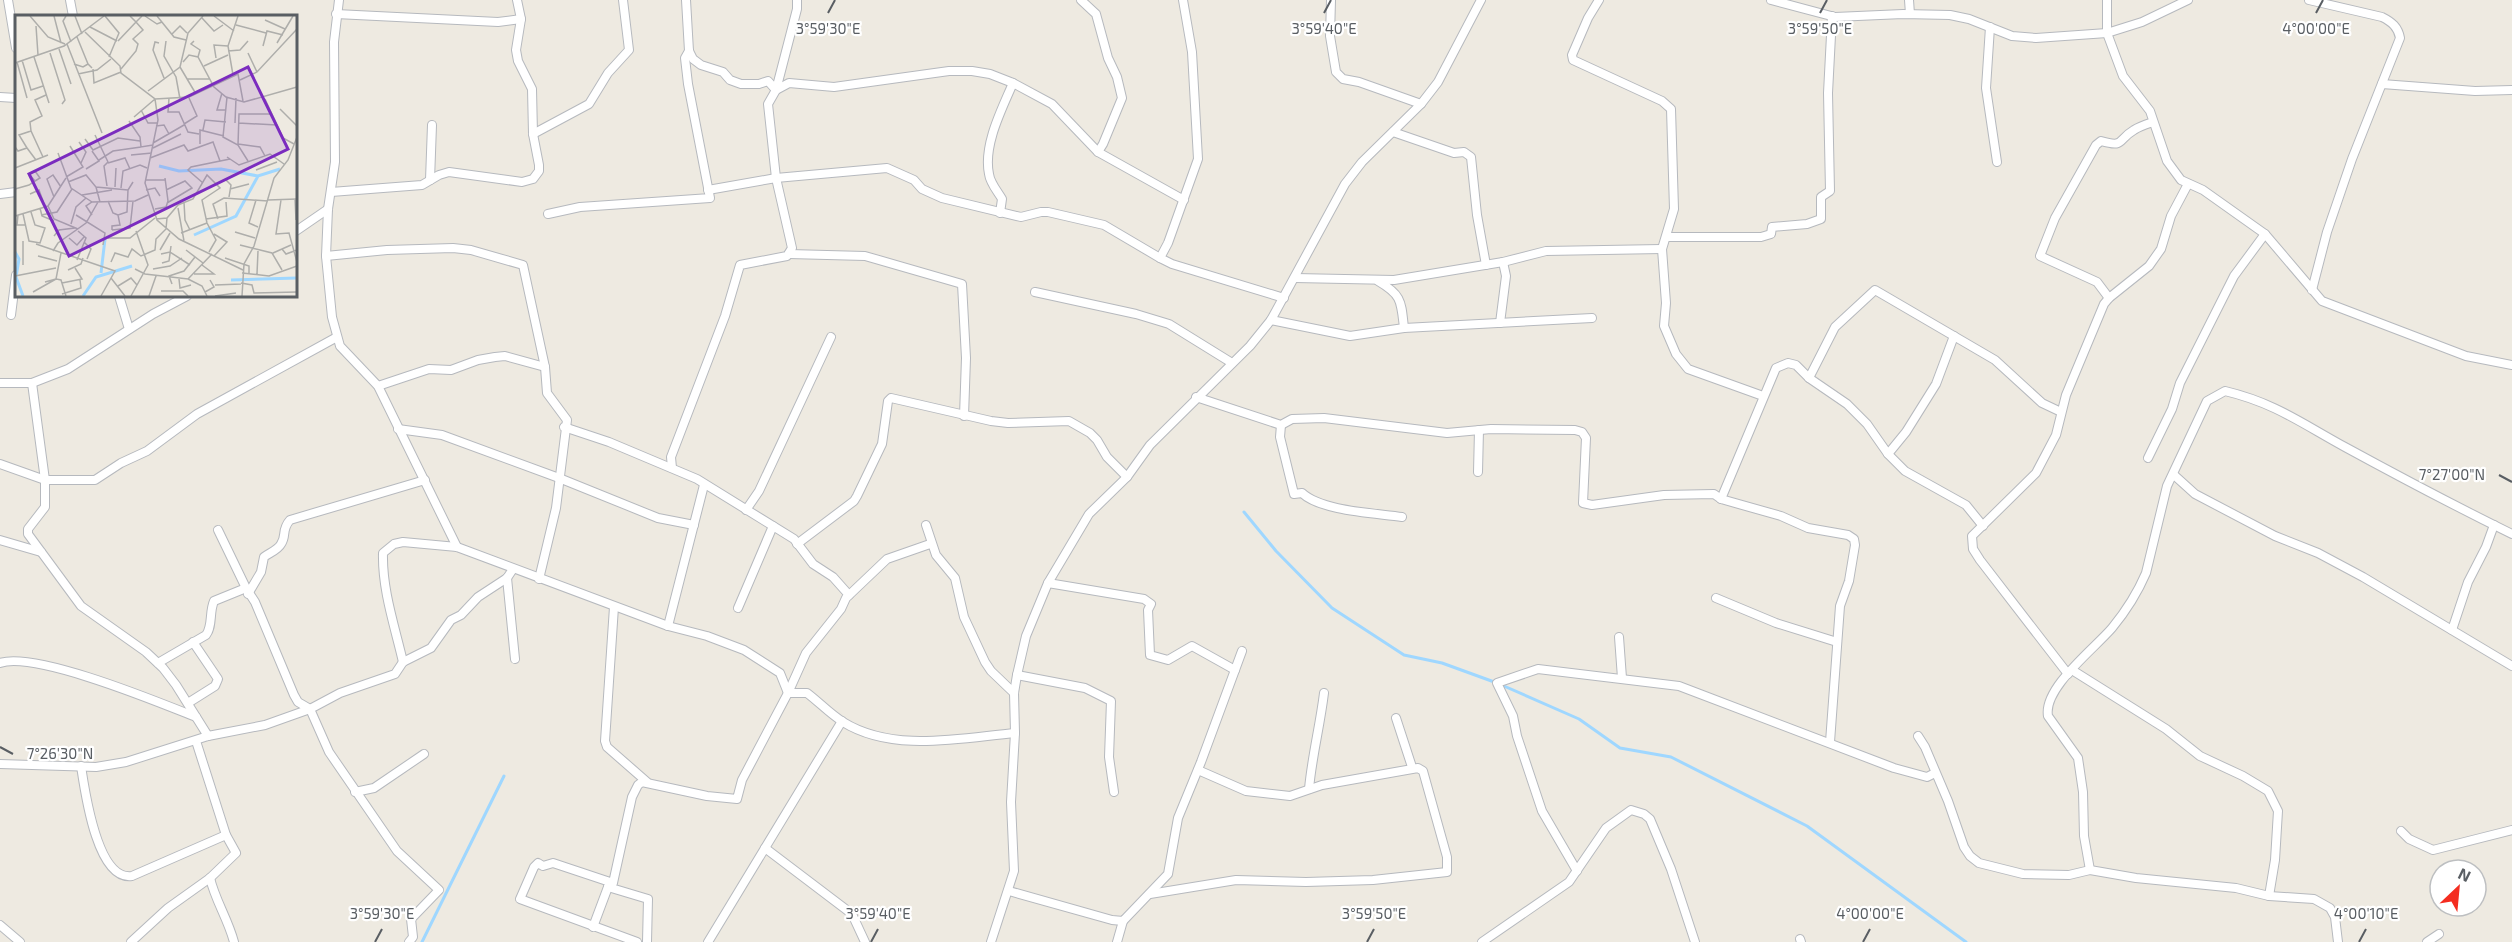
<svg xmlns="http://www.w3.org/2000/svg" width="2512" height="942" font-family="'Exo 2',sans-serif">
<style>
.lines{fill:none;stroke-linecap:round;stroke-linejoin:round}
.stream{stroke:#9fd7ff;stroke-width:3}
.minor-casing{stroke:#b6b9be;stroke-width:10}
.minor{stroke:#fff;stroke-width:8}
.ticks{fill:none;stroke:#595e63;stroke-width:2}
.inset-river{fill:none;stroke:#9fd7ff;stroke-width:3}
.inset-road{fill:none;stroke:#aeaeab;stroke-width:1.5}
.view{fill:#7b2cbf;fill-opacity:0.15;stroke:#7b2cbf;stroke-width:3}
.inset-edge{fill:none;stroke:#595e63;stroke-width:3}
.ticks-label{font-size:15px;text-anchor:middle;fill:#595e63;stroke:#fff;stroke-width:4.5;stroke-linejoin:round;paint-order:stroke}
</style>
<rect width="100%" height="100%" fill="#eeeae1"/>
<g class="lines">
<g class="stream">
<path d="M1244,512L1276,551L1332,608L1404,655L1442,663L1497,683L1579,719L1620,748L1671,757L1807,826L1966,942"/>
<path d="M422,942L504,776"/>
</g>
<g class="minor-casing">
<g id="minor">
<path d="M8,0L16,48"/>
<path d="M70,0L73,16"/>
<path d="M339,0L334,42L335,162L328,209L326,256L332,317L340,346L378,386L457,547"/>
<path d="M686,0L689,51L693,59L701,65L723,72L730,80L741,84H759L768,81L776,90L789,83L834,87L949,71H972L990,74L1013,83L1052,104L1098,152L1184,200"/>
<path d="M1081,0L1096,14L1108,58L1117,77L1122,98L1103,144L1098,152"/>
<path d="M1183,0L1192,52L1198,159L1168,243L1160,258L1172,264L1284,298"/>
<path d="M1331,0L1330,36L1336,72L1343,79L1359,82L1421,104"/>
<path d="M1599,0L1588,18L1572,55L1573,60L1662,101L1671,109L1674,209L1662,249L1666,303L1664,326L1676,354L1688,369L1763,396"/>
<path d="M1771,0L1835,17L1903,14L1950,15L1969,19L2012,36L2036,38L2107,33L2142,22L2188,0"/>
<path d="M1909,0L1910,14"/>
<path d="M2107,0V33L2123,76L2150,111L2167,161L2181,180L2203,190L2265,234L2322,301L2466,356L2512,365"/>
<path d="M2309,0L2382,17C2392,22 2398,27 2400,38L2352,159L2327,232L2312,290"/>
<path d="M336,14L498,22L521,19"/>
<path d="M1990,27L1986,88L1997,162"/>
<path d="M2382,84L2475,91L2512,90"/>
<path d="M0,97L16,98"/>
<path d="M1393,132L1454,153L1464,152L1471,157L1477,215L1486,265"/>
<path d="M533,134L589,104L608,73L629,50L623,0"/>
<path d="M430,180L432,125"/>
<path d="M708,190L776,178L887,168L914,180L922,189L942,198L1021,217L1041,212H1048L1104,225L1160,258"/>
<path d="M331,192L422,185L439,175L449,172L522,182L533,179L539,171V165L533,134L532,89L518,61L516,50L521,19L517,0"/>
<path d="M0,194L16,192"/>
<path d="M1000,213L1002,199C998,192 990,183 989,174C983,145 1002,109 1013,83"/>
<path d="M548,214L580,207L710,198L688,84L685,58L689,51"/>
<path d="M296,231L328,209"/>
<path d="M1668,237H1761L1771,234L1772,227L1807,224L1821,219V197L1830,191L1828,93L1832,16"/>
<path d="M789,254L865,256L962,284L966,358L964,416"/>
<path d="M326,256L387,250L453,248L471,250L523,265L545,367L547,393L567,420L556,508L539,579"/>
<path d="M1295,278L1394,280L1503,262L1546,251L1662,249"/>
<path d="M1378,281C1402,295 1401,301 1404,328"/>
<path d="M1035,292L1136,314L1169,324L1232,363"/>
<path d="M119,296L129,329"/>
<path d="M2109,298L2097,282L2040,256L2055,218L2096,145L2101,141C2125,148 2117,140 2134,130C2140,126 2147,124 2153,122"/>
<path d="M11,315L16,275"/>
<path d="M1271,320L1350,336L1404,328L1592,318"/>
<path d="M1500,323L1506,276L1503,262"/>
<path d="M1809,378L1835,327L1875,290L1995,360L2042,403L2061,412"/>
<path d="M0,383H32L68,369L153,314L187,296"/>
<path d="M32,383L45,480V507L28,529V534L81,606L146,652L163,668L176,685L208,736"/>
<path d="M378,386L429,369L451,370L478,360L495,357L505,356L545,367"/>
<path d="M1196,397L1281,425L1292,419L1324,418L1447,433L1491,429L1575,430L1582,432L1586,438L1583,503L1592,505L1664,495L1714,494L1721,499L1781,516L1808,528L1848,535L1854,539L1855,545L1849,581L1840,606L1830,742"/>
<path d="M1281,425L1280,437L1294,494L1302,493C1321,511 1375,513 1402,517"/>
<path d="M564,427L609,442L697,479L794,539L813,564L833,577L849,595"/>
<path d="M398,429L442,435L559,478L658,518L694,525"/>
<path d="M1888,454L1906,432L1936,384L1954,336"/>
<path d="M2148,458L2172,409L2180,383L2234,276L2265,234"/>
<path d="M0,464L45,480H95L121,463L147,451L197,414L337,337"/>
<path d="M672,468L671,457L725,316L740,265L787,256L792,248L776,178L768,104L776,90L797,9V0"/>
<path d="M1478,472L1479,430"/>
<path d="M2174,475L2195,494L2275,536L2318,553L2363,577L2512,666"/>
<path d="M1721,499L1776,368L1788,363L1796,365L1809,378L1847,404L1867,424L1888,454L1905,471L1966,505L1983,526"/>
<path d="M746,510L759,491L831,337"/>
<path d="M926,525L936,555L955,578L964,617L985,662L991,671L1014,693"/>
<path d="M218,530L246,588"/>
<path d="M0,540L41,552"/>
<path d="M797,544L854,501L857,496L882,444L888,401L891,398L991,421L1008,423L1069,421L1090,433L1097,440L1107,457L1127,477"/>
<path d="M507,578L515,659"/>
<path d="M1048,583L1144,599L1151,604L1148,610L1150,655L1168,660L1192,646L1235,670"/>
<path d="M248,594L261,572L264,557C269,553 278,550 281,544C287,535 281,530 290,520L425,480"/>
<path d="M1716,598L1776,623L1837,642"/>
<path d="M614,607L605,741L607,747L647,782"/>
<path d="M738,608L773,526"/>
<path d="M668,626L704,485"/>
<path d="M2452,630L2468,582L2486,547L2494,525"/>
<path d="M1619,637L1622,678"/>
<path d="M403,662C395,627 382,590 383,553L394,544L403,542L457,547L668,626L707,636L744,650L780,673L788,693H807C819,702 830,714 843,722C893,753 960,738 1015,733"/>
<path d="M0,663C35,651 158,702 196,717"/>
<path d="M158,663L206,635C213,626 209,612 214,601L246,588L255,602L294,695L298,702L310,709L329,752L397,851L439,890L411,919L413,937L409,942"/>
<path d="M2072,670L2166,729L2200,756L2243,776L2268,791L2278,811L2275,860L2269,896"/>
<path d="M2068,674L1980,560L1973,549L1972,536L2036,473L2056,435L2066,395L2104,304L2109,298L2149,266L2161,249L2171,216L2188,184"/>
<path d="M1017,675L1085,688L1111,701L1109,757L1114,792"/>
<path d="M188,703L215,686L218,679L193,642"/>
<path d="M1396,718L1412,767"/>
<path d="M1918,736L1925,747L1948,801L1964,847L1970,856L1979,863L2023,874L2069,875L2090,870L2136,878L2236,888L2269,896L2314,899L2330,908L2335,917L2338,942"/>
<path d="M0,764L96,767L126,762L208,736L265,725L310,709L340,693L395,674L403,662L431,648L451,620L461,615L478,597L507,578L513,569"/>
<path d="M81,766C85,792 97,881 132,876L226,835"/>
<path d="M1309,789C1312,756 1320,726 1324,693"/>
<path d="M355,792L374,788L424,754"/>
<path d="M2401,831L2409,839L2433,850L2512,830"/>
<path d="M765,848L852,914L865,942"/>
<path d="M2090,870L2084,836L2083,792L2078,758L2048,716C2043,688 2094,649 2112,628C2126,611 2137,594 2146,573L2167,486L2207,401L2225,391C2275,403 2301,423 2345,447C2400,477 2455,506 2512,534"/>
<path d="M1577,871L1542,811L1517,736L1513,716L1497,683L1538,669L1679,686L1894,768L1927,777L1935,773"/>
<path d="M210,878C215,900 228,919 234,942"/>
<path d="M608,887L648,899L647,942"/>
<path d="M1009,891L1112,920L1123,921L1168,874L1178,818L1201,762L1242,651"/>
<path d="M1150,894L1236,880L1306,882L1373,880L1447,872V857L1423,771L1418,768L1322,785L1290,796L1246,791L1198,770"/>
<path d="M0,925L20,942"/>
<path d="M593,927L608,887L612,884"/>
<path d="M1800,939L1801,942"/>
<path d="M131,942L168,908L210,878L236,853L226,835L196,741"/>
<path d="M637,942L520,899L534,867L538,863L543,866L553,863L613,883L632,797L638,785L642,782L707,796L737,799L742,780L788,693L806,653L841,609L846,598L887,559L930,544"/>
<path d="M708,942L842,721"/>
<path d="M991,942L1014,871L1011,802L1015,733L1014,693L1017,675L1026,636L1048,583L1089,514L1127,477L1150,445L1250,346L1271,320L1345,184L1362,162L1421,104L1438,82L1481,0"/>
<path d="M1117,942L1123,921"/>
<path d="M1482,942L1569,882L1606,828L1631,810L1644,814L1650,819L1671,869L1695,942"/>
<path d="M2427,942L2439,934"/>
</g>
</g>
<use href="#minor" class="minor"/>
</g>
<path class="ticks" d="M828,13L835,0M1324,13L1331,0M1820,13L1827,0M2316,13L2323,0M2499,475L2512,482M0,747L13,754M375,942L382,929M871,942L878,929M1367,942L1374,929M1863,942L1870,929M2359,942L2366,929"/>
<g transform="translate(15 15)">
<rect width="282" height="282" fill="#eeeae1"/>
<path class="inset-river" d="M144,151L164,156L206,154L243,161L265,154M179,220L221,201L243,161M0,237L4,244L1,262L8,281M86,258L90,224M216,265L282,263M68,281L81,262L117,251"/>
<path class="inset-road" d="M15,1L33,22L50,29M39,1L46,28M51,1L48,6L56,27M60,1L67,19M90,1L104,18L94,42M130,1L142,9L147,7M142,1L159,22L171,25M199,1L219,16M187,3L199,16L208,10M250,5L270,14M221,10L251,18M21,11L23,40M75,12L102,26M70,17L105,51L106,58L140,84L143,105L130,168L142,205L164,224L228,255M157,19L165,11L172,18M62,22L73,49M103,26L121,7L115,1M151,26L149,41L161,62L165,84M179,26L176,29L185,35L183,42M144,28L140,27L138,35L149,63M262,28L278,1M52,29L87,118M248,31L252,16L268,20M44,34L56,69M213,36L225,35L233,26M35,38L50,85L47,89M233,38L242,57M19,42L34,88M201,43L199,30L213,31M7,45L16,75L28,71M2,47L12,83M168,47L174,40L183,42L199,72L211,82L229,87L282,72M0,48L49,31L89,1M59,49L68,52L73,49L77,53M189,51L213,40M165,52L181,79M78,54L79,68L106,57M106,54L121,36L123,29L118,24L128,15L121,7L127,1M63,59L82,55L96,44M218,60L213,31L223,1M172,64H195M225,65L242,57L282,14M133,76L165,52L173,18L188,1M207,78L202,95H210M212,82L208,122L223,130L233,146M154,83L153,97H164L173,117L184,119M140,84L174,82L223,59L228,86M250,84L268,123L279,129M265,94L282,111M126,95L133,108H142M119,102L140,84M114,106L125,122L126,132L138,130M220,108L221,83M223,108L262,110M169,109L182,101L174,83M141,111L149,110L154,119M188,115L190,105L211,107M16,116L15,107L27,101L20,85L31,80M80,120L93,147L89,151L92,171M70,124L78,135L103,123L125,126M64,127L71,137L66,148M138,128L169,110M185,129V115L209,121M223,129L245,132L250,141M223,130L224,99H256M0,132L3,136L12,133L21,145M12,133L4,120L16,116L28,142M138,133L166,119M43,138L56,173L77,187M116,140L137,138M212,142L224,150L255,139L269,149M135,143L169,130L173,136L198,127L205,146M84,145L98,136L126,132M93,148L110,143L115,154M0,153L33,140M71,154L84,146L77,136M241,155L262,147M51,162L68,152L55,131M210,164L216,170L214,182M130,165H150M53,167L71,160L81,172L85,187M188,168L173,155L176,152L215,144M81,172L113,175M100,172L101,153M106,173L108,156L125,150L132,153M0,174L14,170L20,166L25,163L20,156L14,159L20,166M215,174L234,169M131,175L140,173L145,181M151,175L170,166L177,173L152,188M15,179L24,175L28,186M67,180L97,175M39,182L32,164L38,160L46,172M280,184L281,205M241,185L234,208L243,212M253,185L282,184M266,185L261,219L274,218L282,247M93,186L98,198L103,200M169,187L170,205L175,215M33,191L39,204L63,214M25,193L27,201L39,206M163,193L169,226M140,194L151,192L153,186L150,163M8,199L14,226L25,228L30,213L20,210L16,197M3,200L2,210H10M26,200L42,197L57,174M61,200L90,218L88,230M77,200L71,191L77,187L120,186L133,180M0,201L33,191L51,163M141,204L152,203L163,190L178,184L192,160L205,173L187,185L192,208L201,225L194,237M191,204L212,201L211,187M203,204L198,189L209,183L253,186M56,209L61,192L71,183M97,215V211L105,210L103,200L112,197L113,175L118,167M97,215L115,213L118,186M220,217L240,223M166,218L192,208M199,219L212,227L199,241M39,221L44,215L60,213M54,223L62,230L69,222M93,223H115L140,203M69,227L76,234L72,244M21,229L100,256L86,281M225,230L257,238L267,255M267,234L271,239L282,235M145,235L155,218M171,235L188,248M38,236L43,228L71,208L83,187M46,238L41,264L46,265L51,281M258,238L276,230M146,239L155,237L175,250M23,241L42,246M210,243L234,251V258M62,245L71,223L63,216M96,247L100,238L113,242L117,234L126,241L140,235L141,224L151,214L152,203M147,248L154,246L156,231M8,250V226M120,254L130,259L173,264L197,239M138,254L155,251L167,243M53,255L66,249L68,243M227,258L254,261L282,251M179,259H199L187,250M242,259L243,236M0,261L41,253M96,263L110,281M164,264L165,273L176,270M173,264L187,271L192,281M47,268L67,264L60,253M226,268L237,270L239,278L282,277M157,269L154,261L169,256L180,242M200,270L226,269M103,271L116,263L122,270M146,276H168L173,281M18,277L41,264L30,267M190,277L199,272L195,265M47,279L66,273L65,265M116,281L133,250L121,216M134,281L141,261M200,281L221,278M227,281L229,249L239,231L259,163L273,145L282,122"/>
<path class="view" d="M233,52L273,134L54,241L14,159Z"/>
<rect width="282" height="282" class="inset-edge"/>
</g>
<g class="ticks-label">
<text x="828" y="34">3°59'30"E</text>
<text x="1324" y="34">3°59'40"E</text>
<text x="1820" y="34">3°59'50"E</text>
<text x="2316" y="34">4°00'00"E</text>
<text x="2452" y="480">7°27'00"N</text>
<text x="60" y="759">7°26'30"N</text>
<text x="382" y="919">3°59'30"E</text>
<text x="878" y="919">3°59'40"E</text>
<text x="1374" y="919">3°59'50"E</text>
<text x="1870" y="919">4°00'00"E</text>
<text x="2366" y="919">4°00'10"E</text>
</g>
<g transform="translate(2458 888) rotate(26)"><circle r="28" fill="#ffffff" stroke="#bdbfc1" stroke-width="1.5"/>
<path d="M0-4.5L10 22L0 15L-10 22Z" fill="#f42d20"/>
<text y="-9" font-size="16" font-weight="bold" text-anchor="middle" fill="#595e63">N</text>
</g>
</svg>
